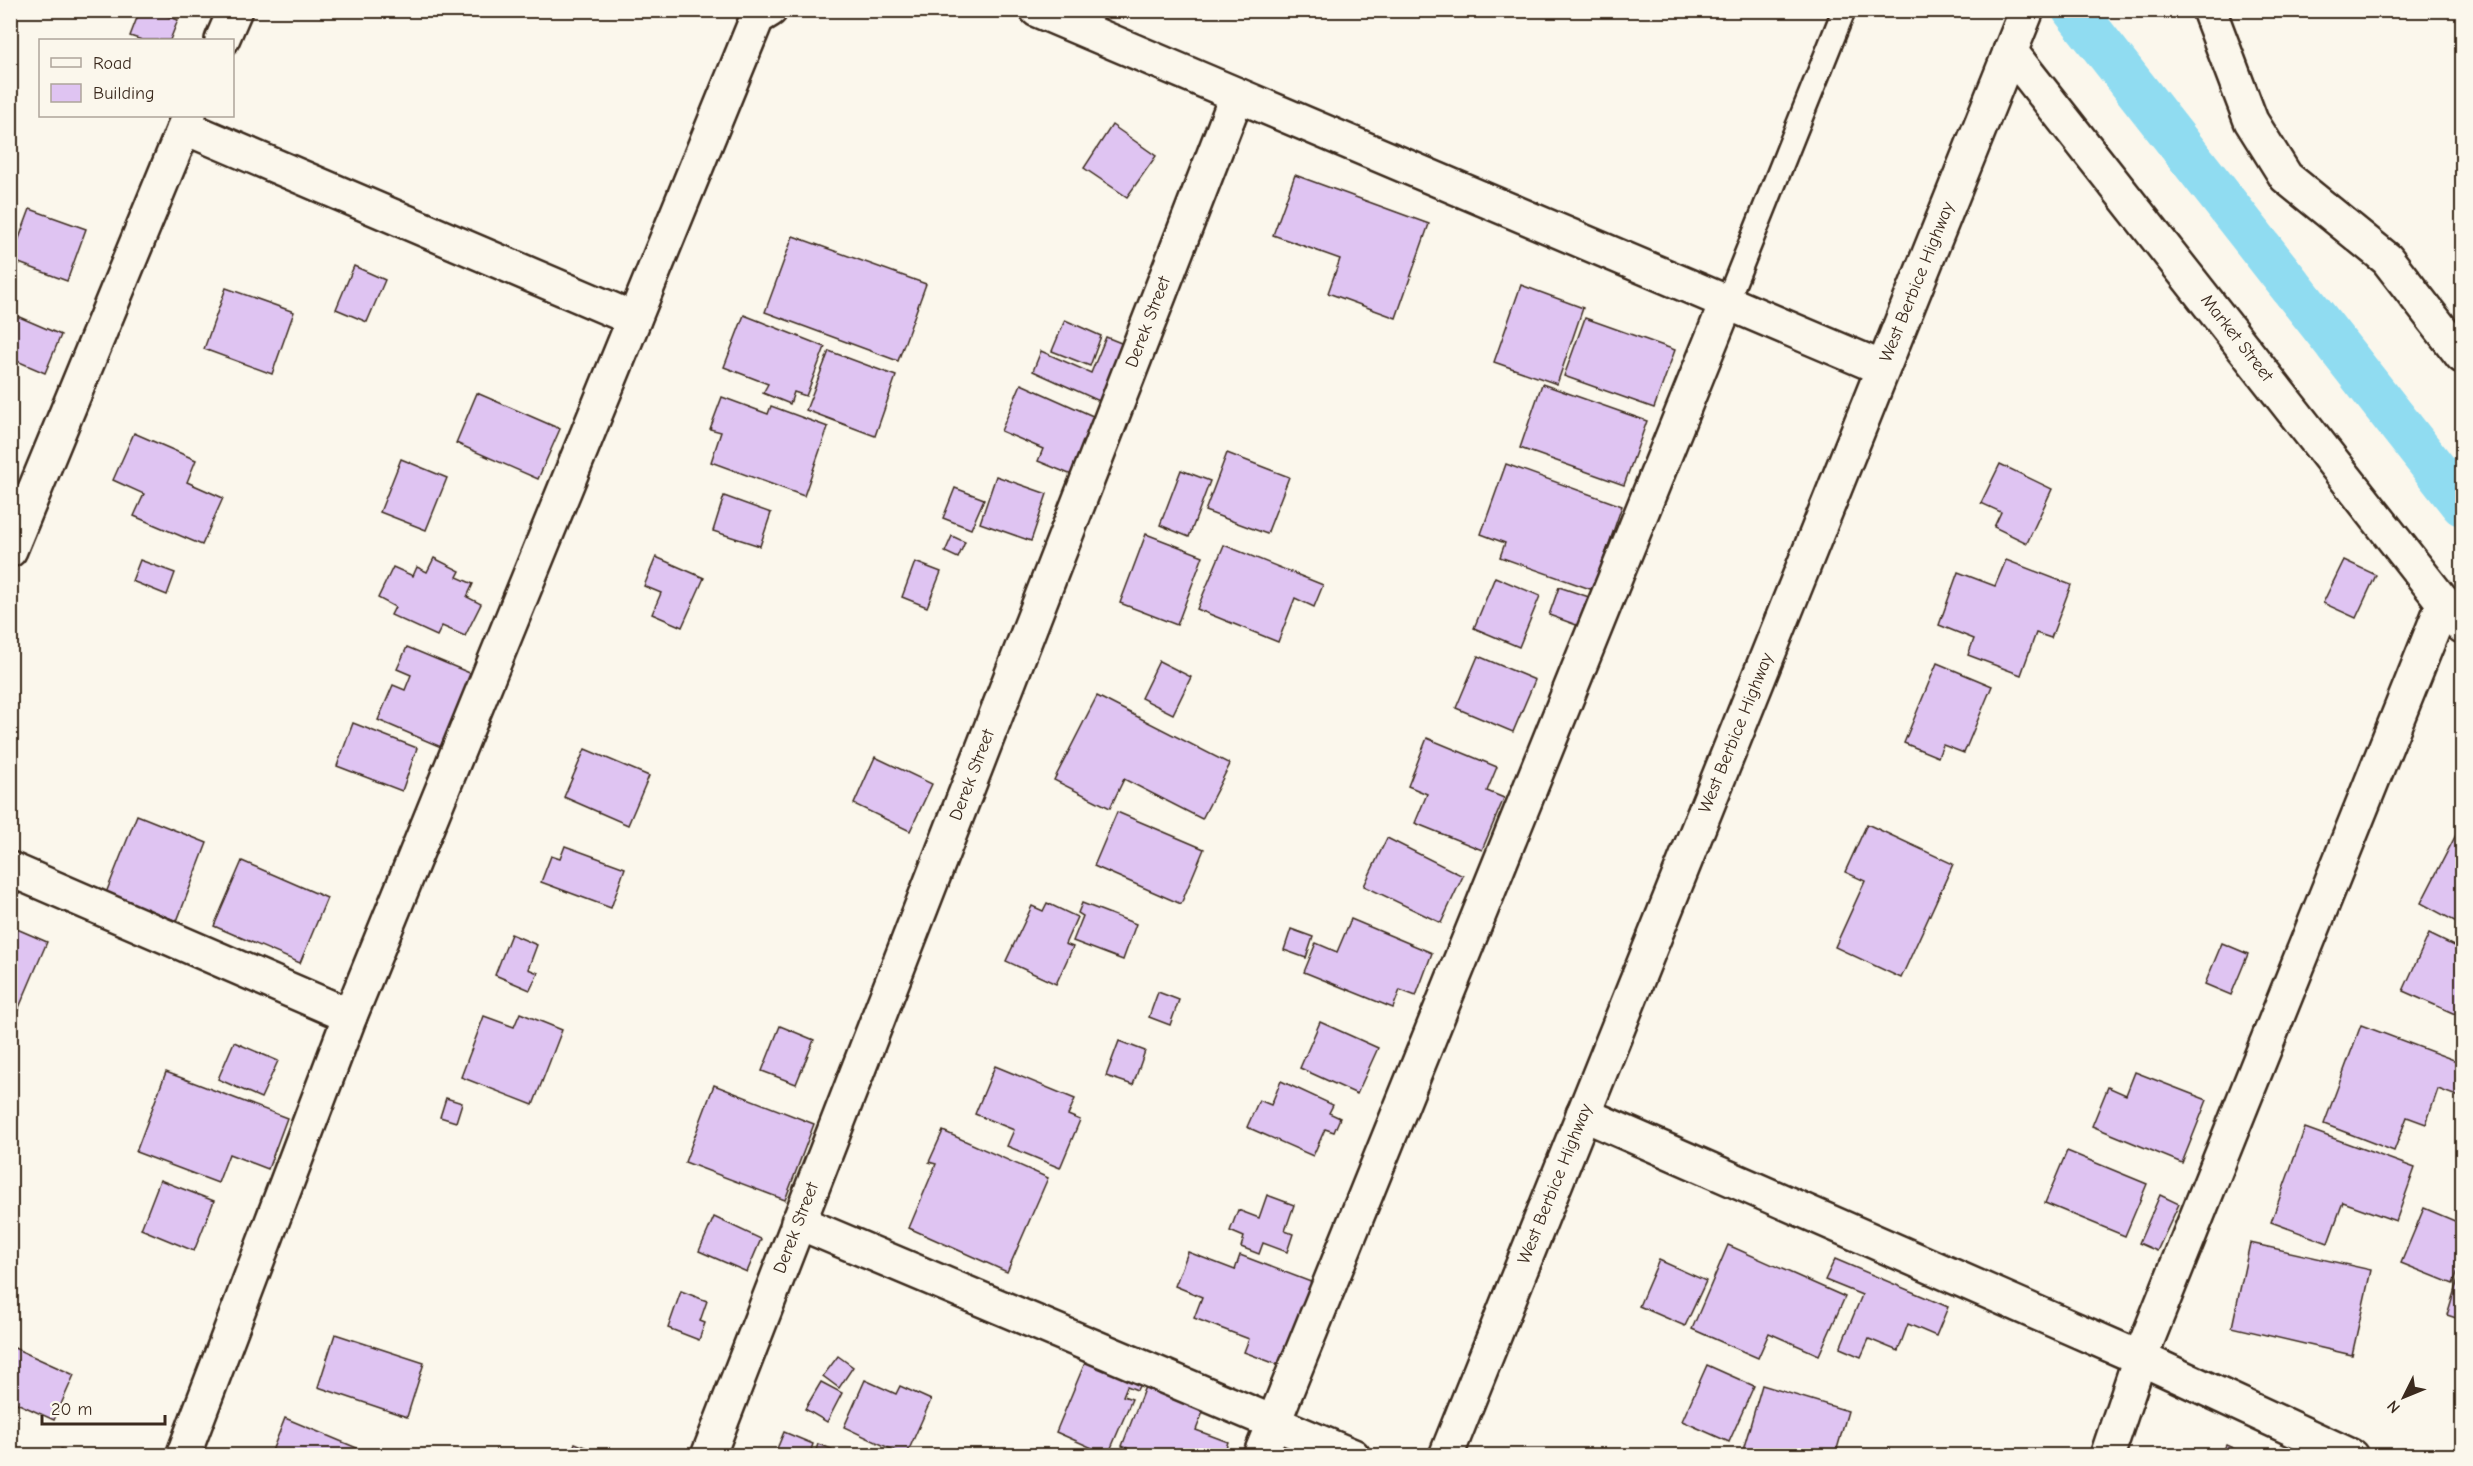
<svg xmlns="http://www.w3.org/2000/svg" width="2473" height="1466" font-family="'Comic Neue',sans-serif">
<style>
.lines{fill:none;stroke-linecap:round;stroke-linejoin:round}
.canal{stroke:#90dcf1;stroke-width:44}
.building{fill:#dfc4f2;stroke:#3b2a1e;stroke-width:1.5}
.service-casing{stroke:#3b2a1e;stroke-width:27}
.minor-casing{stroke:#3b2a1e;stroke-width:38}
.primary-casing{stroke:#3b2a1e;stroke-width:38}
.service{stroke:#fbf7ec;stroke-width:22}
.minor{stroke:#fbf7ec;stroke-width:33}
.primary{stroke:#fbf7ec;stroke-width:33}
.labels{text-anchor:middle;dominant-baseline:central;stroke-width:4.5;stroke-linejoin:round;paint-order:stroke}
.street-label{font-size:18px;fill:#3b2a1e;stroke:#fbf7ec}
</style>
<rect width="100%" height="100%" fill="#fbf7ec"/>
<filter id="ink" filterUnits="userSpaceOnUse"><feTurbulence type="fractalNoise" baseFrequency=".0167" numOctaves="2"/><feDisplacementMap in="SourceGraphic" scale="12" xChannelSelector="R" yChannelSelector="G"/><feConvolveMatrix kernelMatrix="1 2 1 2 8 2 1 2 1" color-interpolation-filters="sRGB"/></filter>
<g filter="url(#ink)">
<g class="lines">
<path class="canal" d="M2074,10L2462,504"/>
</g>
<g class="building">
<path d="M140,10H152L178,20L170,40H142L130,36Z"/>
<path d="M1112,125L1156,156L1127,197L1084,168Z"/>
<path d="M1295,175L1429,224L1396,318L1328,293L1340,259L1273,235Z"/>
<path d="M30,209L86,229L67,281L11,260Z"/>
<path d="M793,236L926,284L898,361L765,312Z"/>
<path d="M354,266L385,280L367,322L336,309Z"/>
<path d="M1521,285L1583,308L1557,384L1494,362Z"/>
<path d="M226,288L294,312L272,374L204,349Z"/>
<path d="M10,313L61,335L45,373L10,358Z"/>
<path d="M744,315L825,347L806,396L794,392L790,404L763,393L768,384L724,367Z"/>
<path d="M1585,318L1675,350L1654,408L1564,376Z"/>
<path d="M1065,320L1101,336L1090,366L1052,351Z"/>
<path d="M1106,337L1131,347L1106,404L1033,371L1041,351L1091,373Z"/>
<path d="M829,351L896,376L875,436L806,410Z"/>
<path d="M1021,384L1104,421L1079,478L1038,461L1043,449L1001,431Z"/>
<path d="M1542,384L1647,421L1624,485L1520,448Z"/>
<path d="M477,393L560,429L538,479L456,443Z"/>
<path d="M722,397L768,414L771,406L828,427L804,496L711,462L721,432L710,429Z"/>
<path d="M134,433L196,460L187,482L223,498L202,545L134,516L144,494L113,480Z"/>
<path d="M1227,453L1289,477L1267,534L1205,511Z"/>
<path d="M401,459L447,478L426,530L380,512Z"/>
<path d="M1506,464L1622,506L1593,590L1500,557L1505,543L1481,534Z"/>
<path d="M2000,464L2052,489L2027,543L1994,527L2001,512L1981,503Z"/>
<path d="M1181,470L1210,481L1189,537L1160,525Z"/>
<path d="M996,476L1047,494L1031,541L980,523Z"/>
<path d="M955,488L984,499L971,529L943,518Z"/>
<path d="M724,496L771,513L760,546L713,531Z"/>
<path d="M1146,534L1203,556L1177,625L1120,603Z"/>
<path d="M952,536L965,542L958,558L945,552Z"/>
<path d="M1224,545L1323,585L1314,607L1295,598L1278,642L1197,609Z"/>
<path d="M656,557L704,578L682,627L652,614L661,593L644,586Z"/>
<path d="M434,558L460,571L457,577L473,584L467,597L481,604L465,636L442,626L437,636L391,615L395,607L378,598L393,567L413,576L417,567L427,572Z"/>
<path d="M140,560L175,573L167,595L132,581Z"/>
<path d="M2006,560L2071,585L2051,638L2036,633L2021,675L1968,655L1974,639L1939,625L1958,572L1995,586Z"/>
<path d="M2344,560L2376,575L2356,618L2323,603Z"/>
<path d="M915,562L941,572L927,607L902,597Z"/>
<path d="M1495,577L1540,596L1519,647L1474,628Z"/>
<path d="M1559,587L1592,598L1582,627L1549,615Z"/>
<path d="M407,647L472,674L441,747L378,720L393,685L405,690L411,675L397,669Z"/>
<path d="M1478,656L1535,680L1513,732L1456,708Z"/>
<path d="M1159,661L1191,677L1173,714L1141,698Z"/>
<path d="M1937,663L1992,686L1964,753L1943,745L1938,757L1904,743Z"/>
<path d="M1097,696L1230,764L1202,819L1124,779L1110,808L1054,780Z"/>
<path d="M353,723L417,748L402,791L337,766Z"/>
<path d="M1427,738L1497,767L1487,791L1504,798L1482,850L1415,823L1427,794L1408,786Z"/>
<path d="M585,749L649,776L628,825L564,797Z"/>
<path d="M875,757L932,784L910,831L854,804Z"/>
<path d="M1117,812L1204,849L1181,904L1094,866Z"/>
<path d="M137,815L207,843L177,921L106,893Z"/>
<path d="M1867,824L1953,864L1901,978L1835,947L1865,881L1845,872Z"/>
<path d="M2458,831L2462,834V925L2421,903Z"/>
<path d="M1387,838L1463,876L1441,923L1364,886Z"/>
<path d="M565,846L625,868L611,908L541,882L551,856L560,859Z"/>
<path d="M242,861L327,898L300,963L214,926Z"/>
<path d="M1047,903L1077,917L1065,944L1073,947L1056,984L1006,961L1032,906L1043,911Z"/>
<path d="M1082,903L1136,924L1123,960L1073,941L1083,916L1078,913Z"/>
<path d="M1351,919L1432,953L1416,996L1400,990L1393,1008L1304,972L1316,943L1337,952Z"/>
<path d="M10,926L47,942L18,1010L10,1006Z"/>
<path d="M1291,929L1313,937L1306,958L1284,950Z"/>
<path d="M511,934L537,945L528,969L538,973L530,990L495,975Z"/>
<path d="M2429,934L2462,950V1017L2403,991Z"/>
<path d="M2222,943L2248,954L2231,995L2205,984Z"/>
<path d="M1158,992L1179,1000L1170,1025L1149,1017Z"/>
<path d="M520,1013L562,1030L533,1105L461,1077L484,1016L514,1027Z"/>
<path d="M1320,1022L1378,1048L1357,1094L1300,1068Z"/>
<path d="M2361,1025L2462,1063V1098L2438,1089L2426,1124L2407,1117L2394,1151L2324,1124Z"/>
<path d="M780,1026L814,1040L796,1084L762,1071Z"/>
<path d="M1119,1041L1145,1051L1133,1085L1106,1076Z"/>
<path d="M234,1042L278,1061L261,1098L218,1079Z"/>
<path d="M995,1066L1075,1099L1068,1115L1080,1120L1060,1168L1007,1146L1014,1130L975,1114Z"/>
<path d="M166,1072L287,1118L268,1169L229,1154L218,1183L136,1152Z"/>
<path d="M2135,1072L2207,1100L2182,1163L2092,1126L2108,1087L2126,1095Z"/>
<path d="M1281,1081L1333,1105L1329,1113L1340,1118L1334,1132L1325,1129L1313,1156L1247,1127L1259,1100L1271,1105Z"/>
<path d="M714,1085L814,1124L785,1200L685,1162Z"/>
<path d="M446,1098L462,1103L456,1122L440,1117Z"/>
<path d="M2305,1128L2415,1168L2396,1221L2343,1202L2328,1243L2271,1222Z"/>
<path d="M943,1131L1048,1178L1007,1272L909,1228L936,1164L929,1162Z"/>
<path d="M2067,1151L2147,1184L2125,1236L2045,1203Z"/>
<path d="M160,1180L214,1201L194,1251L141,1229Z"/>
<path d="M1267,1195L1294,1205L1285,1231L1293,1234L1287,1252L1263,1243L1259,1254L1241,1247L1244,1237L1230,1231L1238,1210L1259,1218Z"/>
<path d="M2160,1195L2179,1204L2157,1251L2139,1243Z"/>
<path d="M2424,1208L2462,1224V1260L2453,1284L2401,1263Z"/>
<path d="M714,1217L761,1239L747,1272L699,1251Z"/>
<path d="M2250,1243L2371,1270L2352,1355L2232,1327Z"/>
<path d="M1728,1245L1845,1297L1819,1355L1769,1333L1758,1358L1692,1329Z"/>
<path d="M1188,1252L1235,1270L1240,1255L1316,1284L1284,1367L1244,1352L1249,1339L1194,1318L1202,1297L1175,1286Z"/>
<path d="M1835,1259L1948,1307L1936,1336L1908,1324L1898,1351L1869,1339L1861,1357L1840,1348L1862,1295L1825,1280Z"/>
<path d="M1659,1260L1706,1281L1685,1326L1639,1306Z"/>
<path d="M2461,1269L2462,1270V1320L2447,1315Z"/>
<path d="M681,1291L707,1301L700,1321L705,1323L699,1340L668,1328Z"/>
<path d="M335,1334L424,1363L407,1417L318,1387Z"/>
<path d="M10,1346L74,1375L54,1420L10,1400Z"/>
<path d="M1089,1353L1140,1384L1137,1390L1127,1386L1123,1396L1132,1399L1108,1455L1056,1432Z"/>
<path d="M838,1356L853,1367L839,1388L823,1376Z"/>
<path d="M1707,1365L1754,1386L1729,1442L1682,1421Z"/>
<path d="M865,1380L896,1394L900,1386L931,1400L906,1456L844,1427Z"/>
<path d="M821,1382L842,1393L827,1422L805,1409Z"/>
<path d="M1146,1384L1205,1407L1196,1430L1228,1442L1223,1456H1146L1122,1446Z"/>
<path d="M1762,1385L1848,1411L1835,1456H1763L1743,1450Z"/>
<path d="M285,1418L376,1456H270Z"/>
<path d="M784,1432L813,1444L809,1456H774Z"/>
<path d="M575,1443L606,1456H570Z"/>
<path d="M818,1444L850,1456H814Z"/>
<path d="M2226,1445L2250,1456H2221Z"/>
<path d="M61,1449L76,1456H58Z"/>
</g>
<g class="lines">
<g class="service-casing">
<path id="service" d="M1726,304L1844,10"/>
</g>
<g class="minor-casing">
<g id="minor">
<path d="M1037,10L1882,368"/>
<path d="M2209,10L2251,121L2286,177L2387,259L2462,356"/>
<path d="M222,40L235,10"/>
<path d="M2010,51L2462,626"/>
<path d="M184,127L634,319"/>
<path d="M10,550L189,116"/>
<path d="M10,869L350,1016"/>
<path d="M1583,1114L2140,1358L2351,1456"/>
<path d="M798,1222L1353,1456"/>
<path d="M183,1456L350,1016L757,18L770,10"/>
<path d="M708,1456L1237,95"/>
<path d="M1260,1456L1726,304"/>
<path d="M2107,1456L2140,1358L2444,602"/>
</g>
</g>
<g class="primary-casing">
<path id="primary" d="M1446,1456L2027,10"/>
</g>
<use href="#service" class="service"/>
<use href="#minor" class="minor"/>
<use href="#primary" class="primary"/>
</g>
</g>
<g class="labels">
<g class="street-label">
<text transform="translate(1917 282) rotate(-68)">West Berbice Highway</text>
<text transform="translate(1148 322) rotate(-69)">Derek Street</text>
<text transform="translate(2237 338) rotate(52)">Market Street</text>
<text transform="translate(1736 733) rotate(-68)">West Berbice Highway</text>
<text transform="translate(972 775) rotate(-69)">Derek Street</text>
<text transform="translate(1555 1184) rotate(-68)">West Berbice Highway</text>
<text transform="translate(796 1228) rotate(-69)">Derek Street</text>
</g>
</g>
<rect width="2473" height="1466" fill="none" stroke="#fbf7ec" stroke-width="36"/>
<rect x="18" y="18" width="2437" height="1430" fill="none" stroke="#3b2a1e" stroke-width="2" filter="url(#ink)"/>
<rect x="39" y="39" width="195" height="78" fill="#fbf7ec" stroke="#aea59a" stroke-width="1.5"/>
<rect x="51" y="58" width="30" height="9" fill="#fbf7ec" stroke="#aea59a" stroke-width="1.5"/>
<text x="93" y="69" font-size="18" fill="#3b2a1e">Road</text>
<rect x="51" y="84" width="30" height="18" fill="#dfc4f2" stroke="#aea59a" stroke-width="1.5"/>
<text x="93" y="99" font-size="18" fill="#3b2a1e">Building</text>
<g transform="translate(2404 1397) rotate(227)" stroke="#fbf7ec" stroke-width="4.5" paint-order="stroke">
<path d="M0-4.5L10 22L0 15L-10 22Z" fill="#3b2a1e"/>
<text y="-9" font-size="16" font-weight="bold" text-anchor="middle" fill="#3b2a1e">N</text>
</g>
<path d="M42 1415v9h123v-9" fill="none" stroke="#3b2a1e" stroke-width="3"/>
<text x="51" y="1415" font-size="18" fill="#3b2a1e" stroke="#fbf7ec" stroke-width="4.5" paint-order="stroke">20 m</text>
</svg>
